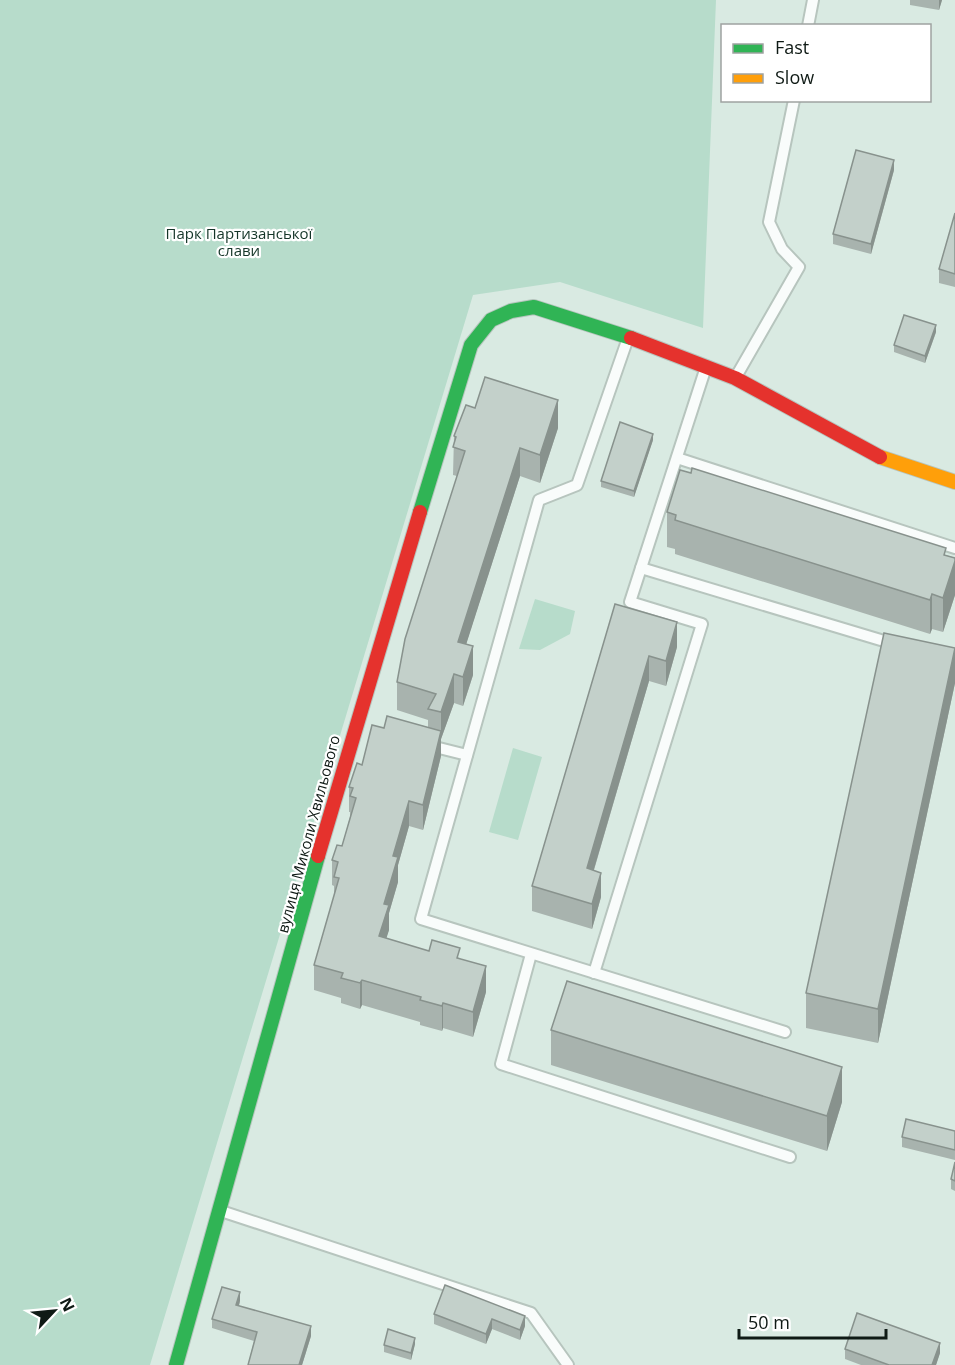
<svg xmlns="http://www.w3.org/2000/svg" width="955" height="1365" font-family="'Open Sans',sans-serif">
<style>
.green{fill:#b7dccb}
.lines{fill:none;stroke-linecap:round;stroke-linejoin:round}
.lane-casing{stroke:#b7c5be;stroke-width:14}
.fast-casing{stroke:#b7c5be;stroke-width:16}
.slow-casing{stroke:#b7c5be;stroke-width:16}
.jam-casing{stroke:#b7c5be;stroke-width:16}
.lane{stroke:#f9fcfb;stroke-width:10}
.fast{stroke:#30b455;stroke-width:14}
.slow{stroke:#ff9f0a;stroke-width:14}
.jam{stroke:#e5322d;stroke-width:14}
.wall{fill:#a8b3ae}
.shaded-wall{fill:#88928d}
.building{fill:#c3d0ca;stroke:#88928d;stroke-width:1.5}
.labels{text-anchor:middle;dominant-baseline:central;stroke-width:4.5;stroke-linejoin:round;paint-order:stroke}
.park-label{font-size:15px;fill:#143528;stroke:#fff}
.street-label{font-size:15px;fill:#0f1a15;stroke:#fff}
</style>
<rect width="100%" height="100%" fill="#d9eae2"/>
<g class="green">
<path d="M0,0H716L703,328L560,282L473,295L150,1365H0Z"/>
<path d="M535,599L575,611L570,634L540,650L519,649Z"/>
<path d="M513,748L542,757L518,840L489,832Z"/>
</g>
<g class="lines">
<g class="lane-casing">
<g id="lane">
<path d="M808,26L813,0"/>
<path d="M628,338L577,485L539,500L421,919L785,1032"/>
<path d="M737,375L799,267L782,249L769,222L794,100"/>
<path d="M677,458L955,548"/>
<path d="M641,568L894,644"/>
<path d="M427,745L467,755"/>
<path d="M531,954L501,1064L790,1157"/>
<path d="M594,973L702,624L630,602L706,367"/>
<path d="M221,1211L531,1313L568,1365"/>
</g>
</g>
<g class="fast-casing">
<g id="fast">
<path d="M420,512L471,345L491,320L511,311L534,307L631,338"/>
<path d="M176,1365L318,856"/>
</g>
</g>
<g class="slow-casing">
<path id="slow" d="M880,457L955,482"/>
</g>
<g class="jam-casing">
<g id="jam">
<path d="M631,338L735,378L880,457"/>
<path d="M318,856L420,512"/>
</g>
</g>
<use href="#lane" class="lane"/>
<use href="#fast" class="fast"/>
<use href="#slow" class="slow"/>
<use href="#jam" class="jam"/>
</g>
<g class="wall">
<path d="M910,0H942L939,10L910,5Z"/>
<path d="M894,170L871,254L833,244V234Z"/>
<path d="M955,213V287L939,283V269Z"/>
<path d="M936,332L925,363L894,352V345Z"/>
<path d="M475,408L558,428L540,483L520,476L466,644L473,675L463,706L454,703L441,739V756L423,830L409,826L398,865V882L389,913V930L386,938L429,951L460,958L486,992L473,1037L443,1028L442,1031L420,1025V1022L362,1005L360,1009L341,1003V998L314,990V965L334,897V886L332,885V860L342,846L350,817V812H349V787L384,728L428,727V720L397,710V682L457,476L453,475L454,436Z"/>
<path d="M653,440L634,497L601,487V481Z"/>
<path d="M667,512L946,555L955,558V595L943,632L932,629L930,634L675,554V549L667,547Z"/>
<path d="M615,604L677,647L666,686L649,681L594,870L601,897L592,929L532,911V886Z"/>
<path d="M955,648V683L878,1043L806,1028V993Z"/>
<path d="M551,1030L842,1102L827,1151L551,1065Z"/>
<path d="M955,1131V1160L902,1147V1137Z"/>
<path d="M955,1162V1191L951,1189V1179Z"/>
<path d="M240,1301L239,1306L311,1336L302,1365H248L254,1341L212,1328V1319Z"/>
<path d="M434,1314L525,1316V1326L520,1340L492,1329L486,1344L434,1324Z"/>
<path d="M415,1344L411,1360L384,1352V1345Z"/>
<path d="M845,1349L940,1353L936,1365H861L845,1359Z"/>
</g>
<g class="shaded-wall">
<path d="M939,0H942L939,10Z"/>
<path d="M894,160V170L871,254V244Z"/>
<path d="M936,325V332L925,363V356Z"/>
<path d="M558,400V428L540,483V455Z"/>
<path d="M653,434V440L634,497V491Z"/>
<path d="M520,448V476L458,670V642Z"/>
<path d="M955,561V595L943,632V598Z"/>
<path d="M932,594V629L930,634V600Z"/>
<path d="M677,622V647L666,686V661Z"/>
<path d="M473,646V675L463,706V677Z"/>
<path d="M955,648V683L878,1043V1009Z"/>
<path d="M649,656V681L587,893V868Z"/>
<path d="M454,674V703L441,739V756L423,830V805L441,732V712Z"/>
<path d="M409,801V826L398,865V882L389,913V930L379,962V936L384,904L393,856Z"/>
<path d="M601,873V897L592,929V904Z"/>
<path d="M486,966V992L473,1037V1012Z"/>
<path d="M362,980V1005L360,1009V983Z"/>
<path d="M443,1003V1028L442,1031V1006Z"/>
<path d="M842,1067V1102L827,1151V1116Z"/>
<path d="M240,1292V1301L236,1315V1305Z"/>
<path d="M525,1316V1326L520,1340V1330Z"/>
<path d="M492,1319V1329L486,1344V1334Z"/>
<path d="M311,1326V1336L302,1365H299Z"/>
<path d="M415,1338V1344L411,1360V1353Z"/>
<path d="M940,1343V1353L936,1365H932Z"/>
</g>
<g class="building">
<path d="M856,150L894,160L871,244L833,234Z"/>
<path d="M955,213V274L939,269Z"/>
<path d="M904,315L936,325L925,356L894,345Z"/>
<path d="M485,377L558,400L540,455L520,448L458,642L473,646L463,677L454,674L441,712L428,709L436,694L397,682L405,639L465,451L453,447L456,437L454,436L466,405L475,408Z"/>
<path d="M620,422L653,434L634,491L601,481Z"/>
<path d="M692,468L946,548L944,555L955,558V561L943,598L932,594L930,600L675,520L676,515L667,512L680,470L691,473Z"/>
<path d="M615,604L677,622L666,661L649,656L587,868L601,873L592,904L532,886Z"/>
<path d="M884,633L955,648L878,1009L806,993Z"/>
<path d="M387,716L441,731L423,805L409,801L393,856L398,857L384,904L389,905L379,936L429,951L432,940L460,948L457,958L486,966L473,1012L443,1003L442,1006L420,1000L421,997L362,980L360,983L341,978L343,973L314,965L339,878L334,877L338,862L332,860L337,845L342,846L356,798L350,796L353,788L349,787L357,763L362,765L372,725L384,728Z"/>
<path d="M567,981L842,1067L827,1116L551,1030Z"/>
<path d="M906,1119L955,1131V1150L902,1137Z"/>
<path d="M955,1162V1181L951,1179Z"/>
<path d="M445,1285L525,1316L520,1330L492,1319L486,1334L434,1314Z"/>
<path d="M222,1287L240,1292L236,1305L311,1326L299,1365H248L257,1332L212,1319Z"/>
<path d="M857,1313L940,1343L932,1365H889L845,1349Z"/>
<path d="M388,1329L415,1338L411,1353L384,1345Z"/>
</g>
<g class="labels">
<g class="park-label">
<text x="239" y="233">Парк Партизанської<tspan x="239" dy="17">слави</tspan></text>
</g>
<g class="street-label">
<text transform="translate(308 834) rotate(-75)">вулиця Миколи Хвильового</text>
</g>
</g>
<rect x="721" y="24" width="210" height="78" fill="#ffffff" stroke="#9fa3a1" stroke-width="1.5"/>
<rect x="733" y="44" width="30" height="9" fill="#30b455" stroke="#9fa3a1" stroke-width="1.5"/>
<text x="775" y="54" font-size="18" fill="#0f1a15">Fast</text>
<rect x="733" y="74" width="30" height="9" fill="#ff9f0a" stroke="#9fa3a1" stroke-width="1.5"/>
<text x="775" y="84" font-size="18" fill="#0f1a15">Slow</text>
<g transform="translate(54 1311) rotate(64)" stroke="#ffffff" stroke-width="4.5" paint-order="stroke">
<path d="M0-4.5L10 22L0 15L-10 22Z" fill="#0f1a15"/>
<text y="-9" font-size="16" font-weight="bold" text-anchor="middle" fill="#0f1a15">N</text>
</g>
<path d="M739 1329v9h147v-9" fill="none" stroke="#0f1a15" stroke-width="3"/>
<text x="748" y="1329" font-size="18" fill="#0f1a15" stroke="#ffffff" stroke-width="4.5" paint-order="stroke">50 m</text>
</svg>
